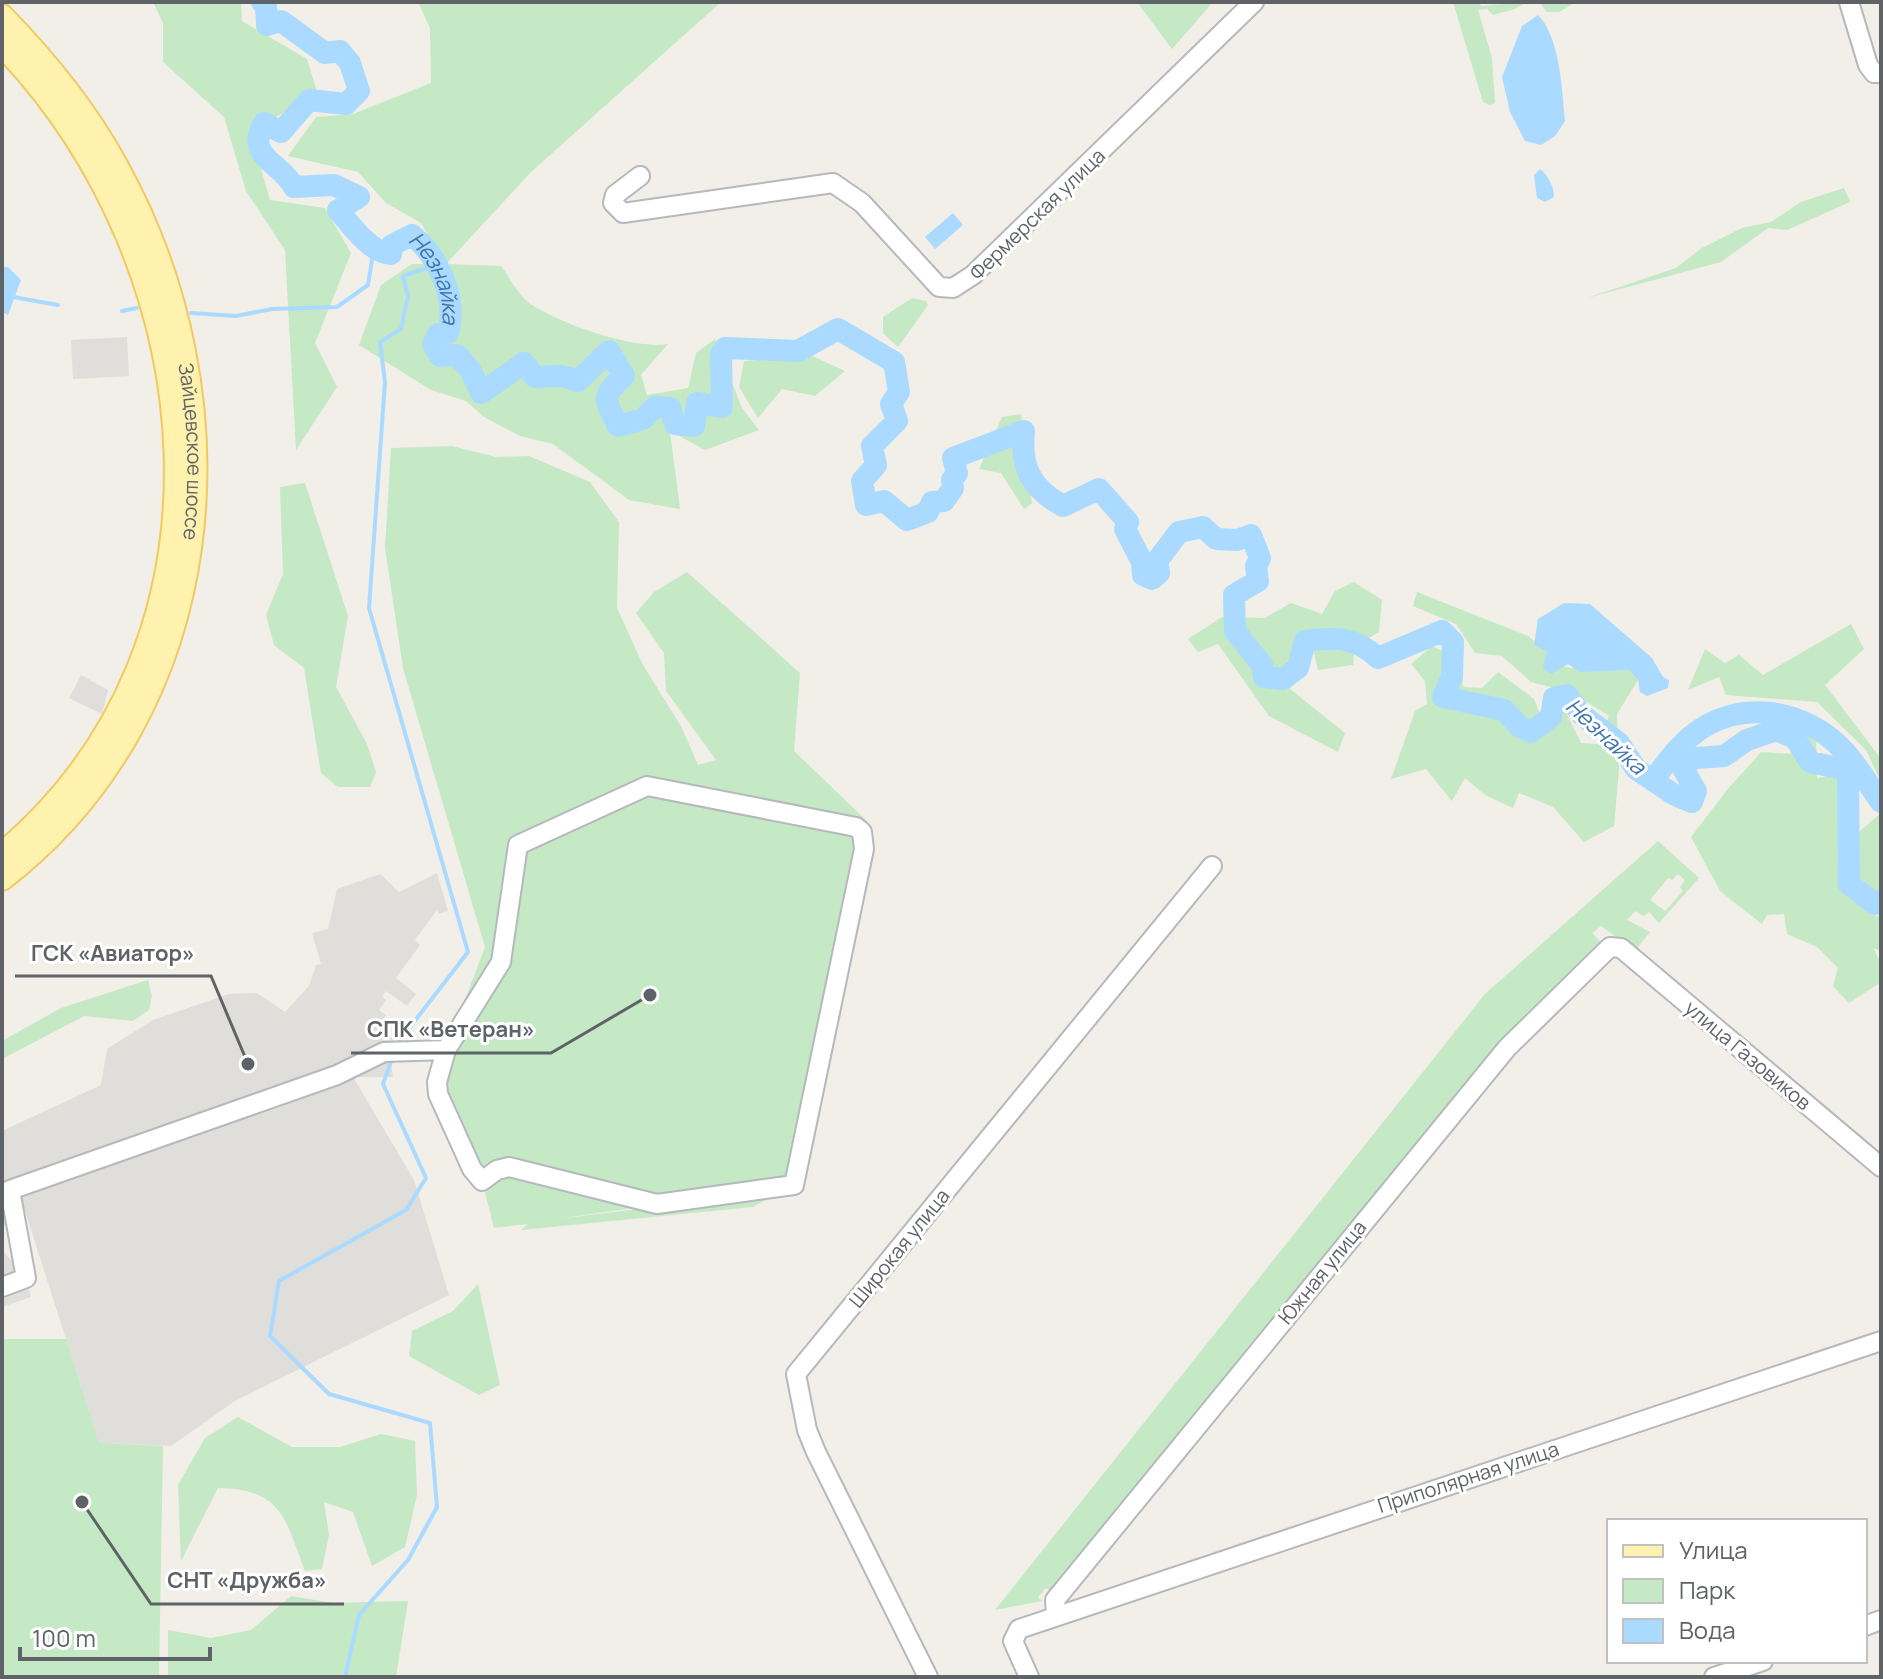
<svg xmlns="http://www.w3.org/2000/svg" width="1883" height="1679" font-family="Manrope,sans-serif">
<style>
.industrial{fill:#e0deda}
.green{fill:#c5e8c5;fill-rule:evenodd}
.water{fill:#aadaff}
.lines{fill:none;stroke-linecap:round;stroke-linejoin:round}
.stream{stroke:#aadaff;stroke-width:4}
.river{stroke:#aadaff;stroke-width:22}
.minor-casing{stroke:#b5b8bc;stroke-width:22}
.major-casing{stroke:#f2c960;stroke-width:26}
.minor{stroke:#fff;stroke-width:18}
.major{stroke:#fff2af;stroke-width:22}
.labels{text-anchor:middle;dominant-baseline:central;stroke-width:6;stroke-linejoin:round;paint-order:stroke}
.street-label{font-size:20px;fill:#5f6368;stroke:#fff}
.water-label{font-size:22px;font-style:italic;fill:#4174aa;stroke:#fff}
.leader{fill:none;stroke:#5f6368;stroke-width:3}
.callout-dot{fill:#5f6368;stroke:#fff;stroke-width:3}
.callout-label{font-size:22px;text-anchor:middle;font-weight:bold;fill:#5f6368;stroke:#fff;stroke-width:6;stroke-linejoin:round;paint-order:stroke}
</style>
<rect width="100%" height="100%" fill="#f1efe8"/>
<g class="industrial">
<path d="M127,337L129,376L73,379L71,340Z"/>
<path d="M81,675L108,690L102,714L69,698Z"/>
<path d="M437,873L448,911L439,914L437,910L415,940L420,945L396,978L416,994L407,1006L386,991L382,996L386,1000L379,1010L386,1015L383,1020L391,1027L386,1033L395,1040L389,1052L393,1077H353L414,1180L449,1295L235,1401L171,1446L99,1443L21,1198L2,1231V1131L101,1085L107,1049L153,1020L229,994L257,993L285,1012L309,986L316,965L321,964L312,933L328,929L337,889L380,874L399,892Z"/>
<path d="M2,1244L4,1252L26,1278L31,1297L2,1307Z"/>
</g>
<g class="green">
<path d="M153,2H241L242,21L307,59L318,95L264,123C251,145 264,178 270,200L325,208L351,253L315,343L337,387L296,450L285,250L246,191L224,117L163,62V23Z"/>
<path d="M418,2H721L531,172L446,264L501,266C510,278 520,298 532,305C562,324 633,350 668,344L641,375L647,395L688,388L696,353L715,339L742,408L759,430L705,450L670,431L680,509L629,500L553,444L520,436L484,417L466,401L431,390L359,345L381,285L412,264H445L421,223L386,203L358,172L288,156L316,117L353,114L431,83L430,28Z"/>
<path d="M1137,2H1213L1172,49Z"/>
<path d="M1453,2H1480L1481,6L1527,2L1515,9L1493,15L1487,9L1478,10L1492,58L1495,103L1490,105L1483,102Z"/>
<path d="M1539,2H1573V4L1559,12H1547Z"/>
<path d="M1844,188L1850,202L1787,230L1768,228L1721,262L1587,298L1676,268L1702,248L1742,228L1771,222L1801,202Z"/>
<path d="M912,298L926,301L928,305L898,347L883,333V317Z"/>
<path d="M812,356L845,371L815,396L782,389L758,418L739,387L744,361Z"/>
<path d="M1021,414L1032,503L1024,509L1001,473L979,469L1002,417Z"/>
<path d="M452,446L496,457L529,456L590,482L619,522L617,608L643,665L682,728L698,765L716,760L666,691L664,653L636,613L654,592L687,572L800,673L794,751L867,821L794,1185L557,1219L760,1194L773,1196L753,1207L521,1230L528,1224L494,1228L482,1181L438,1094L446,1050L485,947L403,668L385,548L391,448Z"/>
<path d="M305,483L348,616L336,687L367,744L376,772L370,787H338L321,773L304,668L274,645L266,615L283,574L280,487Z"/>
<path d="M1354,582L1382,600L1379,632L1354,647L1353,665L1318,670L1314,653L1290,689L1345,733L1338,752L1269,716L1218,644L1198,652L1188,639L1222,617L1265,618L1291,603L1322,614L1335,591Z"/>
<path d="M1417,592L1528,636L1547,651L1545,663C1577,670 1595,671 1629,670L1638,680L1617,714L1619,770L1614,826L1584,842L1553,807L1519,793L1513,808L1485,795L1465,778L1452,801L1426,769L1391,779L1415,711L1427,704L1425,681L1411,664L1432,646L1461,660L1463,687L1482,688L1498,672L1534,699L1547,731L1565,710L1581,743L1597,744L1609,716L1571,692L1531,682L1502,656L1475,653L1456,624L1413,606Z"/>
<path d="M1851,624L1864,649L1825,685L1881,759V782L1866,750L1817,702L1726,695L1719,677L1688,690L1705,649L1725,663L1739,655L1763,675Z"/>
<path d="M1782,720L1816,738L1817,778L1840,775L1841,887L1873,915L1881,917V951L1873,948L1881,963V982L1849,1003L1833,986L1838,968L1817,947L1787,934L1784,914L1767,915L1762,924L1720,891L1691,837L1727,790L1761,752L1793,754Z"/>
<path d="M1881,813V892L1866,894L1855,882L1853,837Z"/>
<path d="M1658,841L1699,878L1659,923L1649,912L1644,916L1635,911L1627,920L1650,932L1635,951L1601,926L1592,933L1603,944L1510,1031L1051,1591L1046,1588L1038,1597L1042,1601L995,1610L1485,994ZM1678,874L1685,880L1680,887L1683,891L1665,911L1650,900L1668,878L1672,880Z"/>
<path d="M148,980L152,996L149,1010L133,1021L84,1016L2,1059V1041L61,1008Z"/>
<path d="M478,1284L500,1385L479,1395L409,1356L412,1331L453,1311Z"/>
<path d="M2,1339H66L99,1443L163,1446L159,1677H2Z"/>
<path d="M238,1417L292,1447H340L381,1434L415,1441L417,1495L405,1547L372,1566L353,1512L324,1502L329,1535L322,1569L305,1571C285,1518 282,1489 218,1488L181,1561L178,1485L205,1438Z"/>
<path d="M291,1596L333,1603L408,1601L396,1677H168V1630L211,1638L251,1630Z"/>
</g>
<g class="water">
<path d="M1538,15C1560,37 1562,90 1565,121L1555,136L1541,145L1525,141L1510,112L1502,77L1522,26Z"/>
<path d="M1540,169C1548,175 1554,187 1554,197L1545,202L1537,198L1534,175Z"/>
<path d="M953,213L963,225L935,249L925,237Z"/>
<path d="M2,267H8L21,280L8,315L2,312Z"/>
<path d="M1564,603L1590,604L1652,658L1663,677L1669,680L1668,688L1647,696L1640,692L1638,680L1629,670L1580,672L1568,664L1551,674L1543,668L1547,651L1534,645L1538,619Z"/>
</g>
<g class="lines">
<g class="stream">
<path d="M2,295L58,305"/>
<path d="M122,311L137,308"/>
<path d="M191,313L236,316L272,309L337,307L368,285L374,247"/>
<path d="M397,1044L468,952L369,608L385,382L380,342L401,329L408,296L403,276L436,265"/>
<path d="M345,1677L359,1615L408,1560L437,1507L430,1423L329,1394L270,1336L279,1281L406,1210L426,1178L383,1084L393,1056"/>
</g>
<g class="river">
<path id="s1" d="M262,2L266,4L267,25L281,21L325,53L340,51L350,63L359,91L346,104L309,100L281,132L264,123C244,157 282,163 294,187L334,185L359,197L338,210C351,225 369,252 391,254L392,245L412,235C438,256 458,299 448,333L438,334L433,344L440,356L457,355L471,371L481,393L524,363L535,377L562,376L578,381L609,351L624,376C600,396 605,400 618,426L643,419L655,407L670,408L675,424L694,426L697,403L722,407L721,354L725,348L798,351L838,329L894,362L899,392L891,404L897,421L872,446L876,465L862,481L866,505L884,501L907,520L928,512L932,502L944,501L953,488L952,480L957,473L953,458L1024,431C1020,468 1032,489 1063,506L1099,489L1128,522L1125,529L1142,562L1143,575L1152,579L1159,573L1157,561L1179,532L1203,527L1216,539L1237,540L1251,535L1260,558L1256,566L1258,581L1234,595L1235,631L1262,665L1264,677L1283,679L1298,668L1305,641C1335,637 1354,636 1378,658L1442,631L1453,642L1452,676L1443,697L1504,710L1520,727L1531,732L1551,717L1554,698L1567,695L1582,715L1619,743L1636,769L1673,794L1692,802L1696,791L1681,765L1696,758L1724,756L1747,740L1776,730L1795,738L1810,762L1848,770L1849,884L1875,904L1881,901"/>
<path d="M1654,779C1665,764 1676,749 1690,737C1737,697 1806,708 1845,752C1859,767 1869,786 1881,802"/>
</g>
<g class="minor-casing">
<g id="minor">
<path d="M1849,2L1868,65L1874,73H1881"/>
<path d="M640,176L615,195L613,203L623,213L833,183L862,203L939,287L953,288L973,275L1254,2"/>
<path d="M647,786L856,827L862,832L864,849L794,1185L657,1204L509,1167L497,1170L482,1181L472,1169L438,1094L437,1082L446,1050L501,962L518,845Z"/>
<path d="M2,1287L26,1278L10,1190L337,1075L384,1052L446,1050"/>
<path d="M1056,1615L1055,1600L1507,1048L1610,947L1621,948L1881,1167"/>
<path d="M1865,1626L1881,1620"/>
<path d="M928,1677L816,1452L807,1430L796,1374L1212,866"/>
<path d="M1029,1677L1013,1641L1019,1629L1881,1341"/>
<path d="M1714,1677L1763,1661"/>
</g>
</g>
<g class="major-casing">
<g id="major">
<path id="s2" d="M2,16C46,61 86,110 116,165C246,399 222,709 2,879"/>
<path d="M2,45C215,266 252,645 2,854"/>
</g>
</g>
<use href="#minor" class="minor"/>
<use href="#major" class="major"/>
</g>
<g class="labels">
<g class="street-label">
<text transform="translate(1037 214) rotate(-44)">Фермерская улица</text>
<text stroke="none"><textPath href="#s2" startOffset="488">Зайцевское шоссе</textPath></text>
<text transform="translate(1748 1055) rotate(40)">улица Газовиков</text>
<text transform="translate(899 1248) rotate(-51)">Широкая улица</text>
<text transform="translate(1322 1272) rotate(-51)">Южная улица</text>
<text transform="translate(1468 1477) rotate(-18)">Приполярная улица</text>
</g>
<g class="water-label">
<text stroke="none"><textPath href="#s1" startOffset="596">Незнайка</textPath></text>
<text transform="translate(1606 736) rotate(43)">Незнайка</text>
</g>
</g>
<path class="leader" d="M248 1064L211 976H15M650 995L551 1053H351M82 1502L151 1604H344"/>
<g class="callout-dot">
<circle cx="248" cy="1064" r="8"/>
<circle cx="650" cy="995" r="8"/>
<circle cx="82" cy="1502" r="8"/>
</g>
<g class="callout-label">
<text x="113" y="961">ГСК «Авиатор»</text>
<text x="451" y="1037">СПК «Ветеран»</text>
<text x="247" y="1588">СНТ «Дружба»</text>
</g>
<rect width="1883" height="1679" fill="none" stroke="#5f6368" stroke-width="8"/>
<rect x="1607" y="1519" width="260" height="144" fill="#ffffff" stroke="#bfc1c3" stroke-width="2"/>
<rect x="1623" y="1545" width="40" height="12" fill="#fff2af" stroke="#bfc1c3" stroke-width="2"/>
<text x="1679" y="1559" font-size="24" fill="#5f6368">Улица</text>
<rect x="1623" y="1579" width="40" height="24" fill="#c5e8c5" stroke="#bfc1c3" stroke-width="2"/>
<text x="1679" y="1599" font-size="24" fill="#5f6368">Парк</text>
<rect x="1623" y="1619" width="40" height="24" fill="#aadaff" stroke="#bfc1c3" stroke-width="2"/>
<text x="1679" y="1639" font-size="24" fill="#5f6368">Вода</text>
<path d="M20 1647v12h190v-12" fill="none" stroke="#5f6368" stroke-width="4"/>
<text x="32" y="1647" font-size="24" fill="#5f6368" stroke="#ffffff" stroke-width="6" paint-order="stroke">100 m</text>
</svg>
